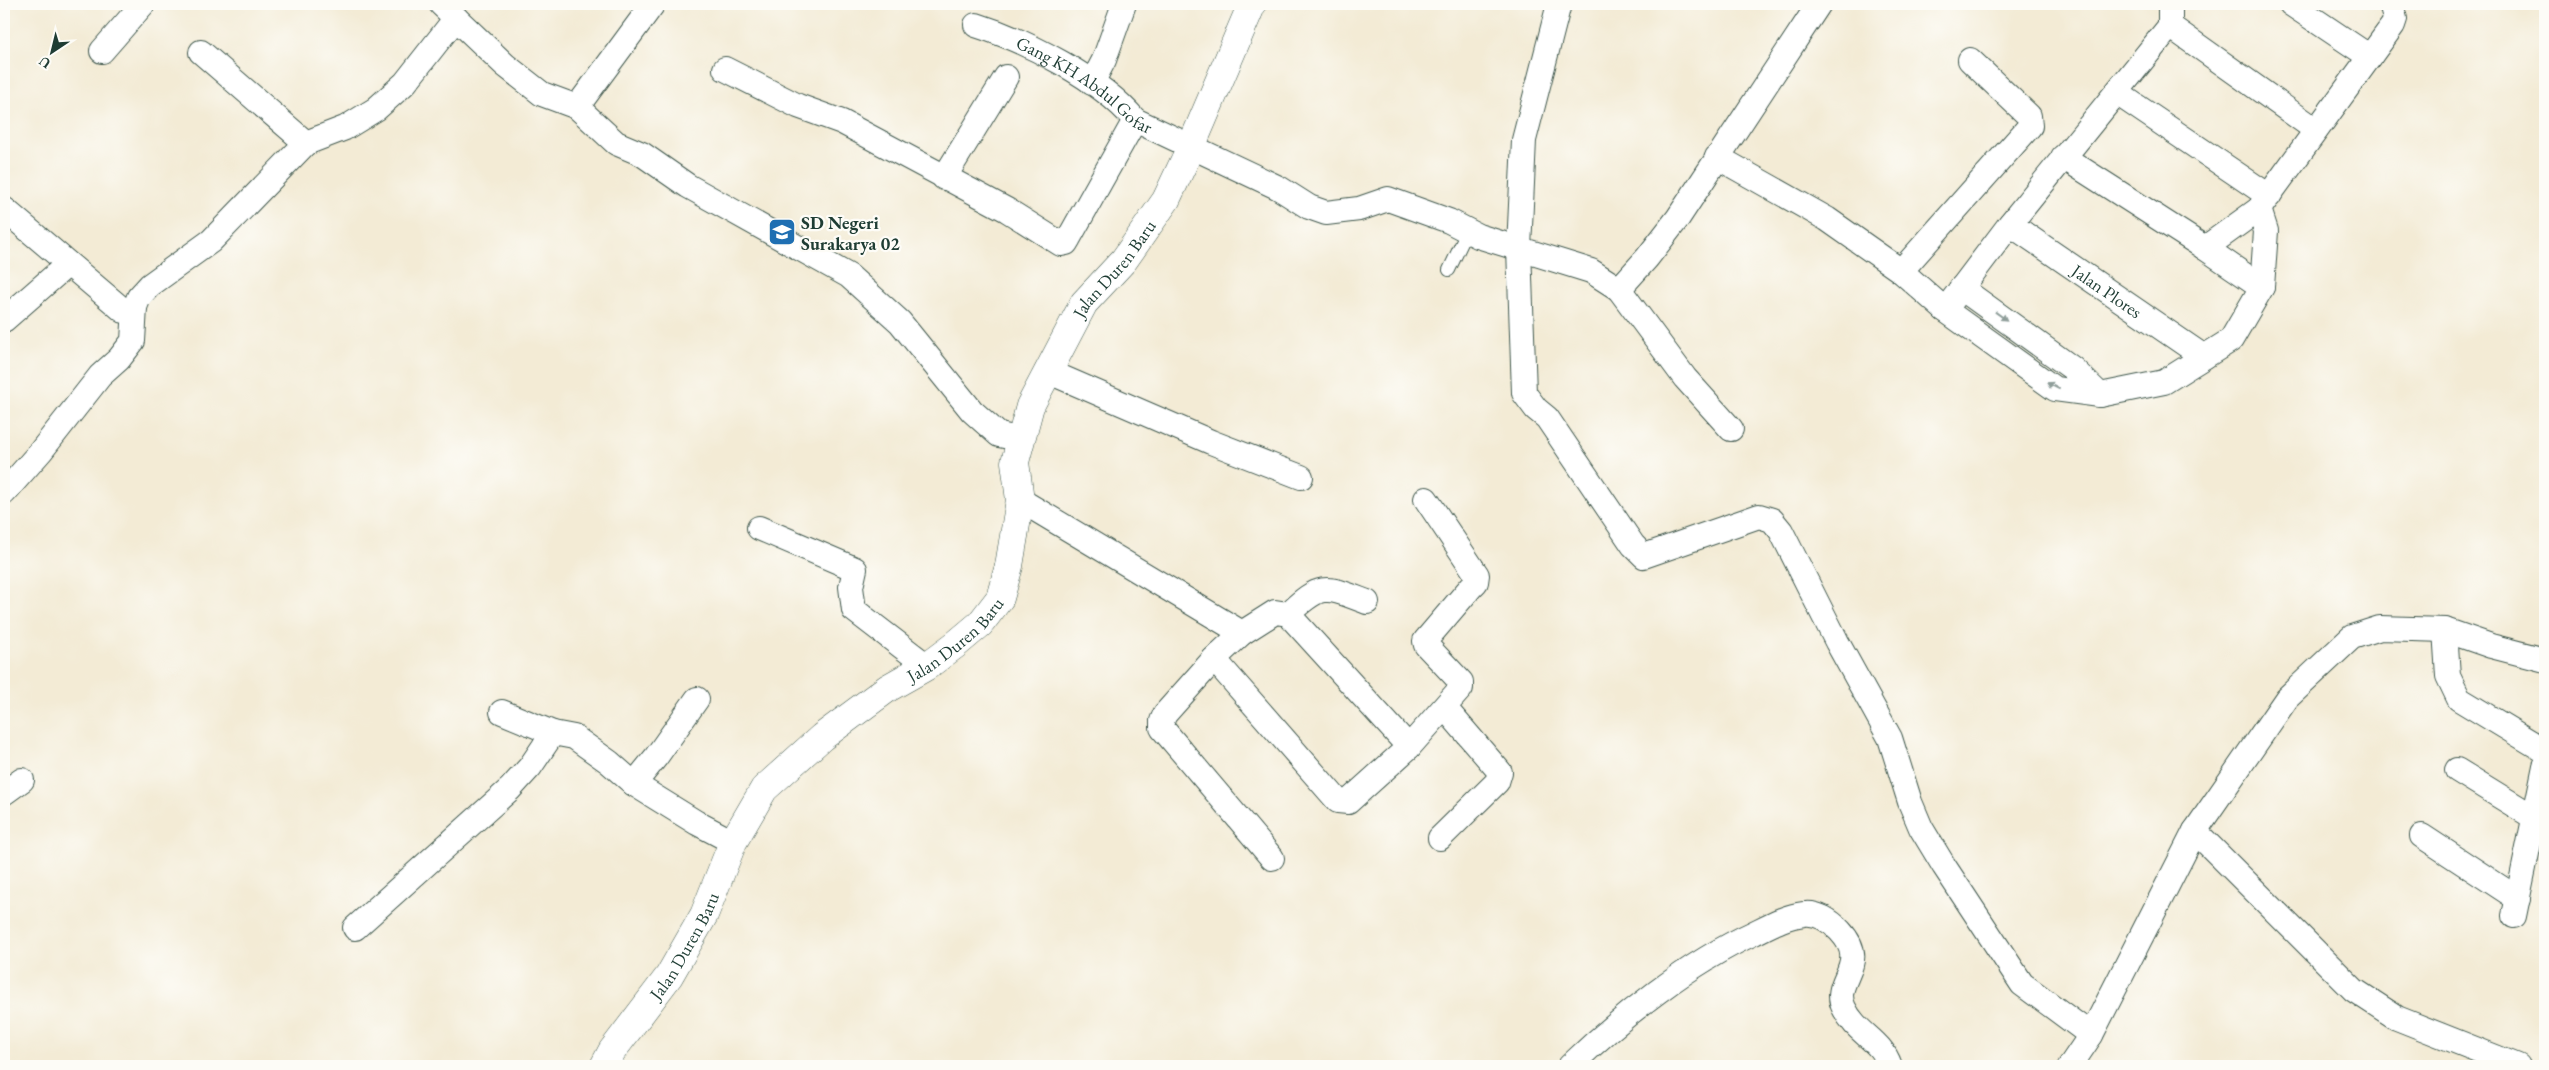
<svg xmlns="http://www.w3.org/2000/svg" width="2549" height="1070" font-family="'EB Garamond',serif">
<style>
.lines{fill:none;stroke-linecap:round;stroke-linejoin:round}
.service-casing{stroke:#3f574c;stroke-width:14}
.minor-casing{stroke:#3f574c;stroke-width:26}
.tertiary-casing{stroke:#3f574c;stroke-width:29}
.service{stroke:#fff;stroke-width:12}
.minor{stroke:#fff;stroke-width:24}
.tertiary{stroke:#fff;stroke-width:28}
.oneway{fill:#8f9e9a}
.labels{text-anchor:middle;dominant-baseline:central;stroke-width:4.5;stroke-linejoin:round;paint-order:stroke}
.street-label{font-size:18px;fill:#1f3d34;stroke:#fdfcf7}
.poi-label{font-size:18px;font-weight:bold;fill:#1f3d34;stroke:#fdfcf7;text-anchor:start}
</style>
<rect width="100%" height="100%" fill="#fdfcf7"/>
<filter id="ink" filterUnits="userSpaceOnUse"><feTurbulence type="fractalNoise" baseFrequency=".02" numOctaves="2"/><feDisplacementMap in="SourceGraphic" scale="10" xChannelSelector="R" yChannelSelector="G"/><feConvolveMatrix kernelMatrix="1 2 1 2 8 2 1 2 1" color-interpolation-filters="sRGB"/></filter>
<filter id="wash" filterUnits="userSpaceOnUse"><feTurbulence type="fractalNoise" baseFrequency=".0096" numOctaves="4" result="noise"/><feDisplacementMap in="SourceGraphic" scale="20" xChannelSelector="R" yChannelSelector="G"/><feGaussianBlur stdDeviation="1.12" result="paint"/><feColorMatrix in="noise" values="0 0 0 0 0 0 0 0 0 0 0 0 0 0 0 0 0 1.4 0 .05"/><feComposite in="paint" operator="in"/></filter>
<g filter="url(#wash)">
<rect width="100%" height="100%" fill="#f3ebd5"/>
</g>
<g filter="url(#ink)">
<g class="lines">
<g class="service-casing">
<path id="service" d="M1449,270L1468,230"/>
</g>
<g class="minor-casing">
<g id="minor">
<path d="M441,4L505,65L542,94L577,107L616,143L642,154L688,186L849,276L900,322L972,411L999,435L1020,439"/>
<path d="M1559,4L1524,140L1519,248L1524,393L1536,409L1547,418L1633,545L1644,556L1759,516L1772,520L1781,531L1837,642L1890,738L1910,802L1921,828L1944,866L2022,984L2091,1035"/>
<path d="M2291,4L2370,57"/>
<path id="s1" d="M976,25C1027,41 1101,79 1135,120L1279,188L1309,207L1326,213L1359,209L1388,199L1449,221L1478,236L1591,271L1619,289L1647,258L1678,218L1819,4"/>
<path d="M2170,26L2316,130"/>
<path d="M102,51L143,4"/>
<path d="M201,52L306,143"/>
<path d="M725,69L798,106L842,122L1007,210L1061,244L1066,243L1069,238L1135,120"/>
<path d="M1092,83L1104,60L1124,4"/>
<path d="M2117,93L2269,196"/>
<path d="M577,107L653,4"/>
<path d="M1717,157L1827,219L1901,271L1945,310L2055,389L2100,395L2164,382L2231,340L2262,287L2266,231L2259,209"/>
<path d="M2063,157L2205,248L2259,209L2393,25L2395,19L2391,4"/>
<path d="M944,178L1006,77"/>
<path d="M4,209L124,311L135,307L139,297L150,285L211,241L306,143L345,128L376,109L405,83L456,18"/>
<path id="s2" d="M2010,224L2204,357"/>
<path d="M2205,248L2262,287"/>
<path d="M1901,271L2030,126L2029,116L1970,60"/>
<path d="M1961,288L2072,368L2100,395"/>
<path d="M1619,289L1685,378L1731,429"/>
<path d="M1945,310L2010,224L2170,26V4"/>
<path d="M4,320L68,264"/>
<path d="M1047,371L1211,442L1301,477"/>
<path d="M4,493L41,451L100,376L119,359L133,341L135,307"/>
<path d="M1020,500L1242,633L1275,612L1288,614L1409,747"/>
<path d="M759,528L855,569L851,587L854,610L927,666"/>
<path d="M1288,614C1322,582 1325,586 1367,602"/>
<path d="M2445,630L2448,676L2459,699L2545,751"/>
<path d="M1242,633L1214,659L1165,714L1162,721V728L1272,858"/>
<path d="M1214,659L1338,801L1348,802L1409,747L1461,688V682L1426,645L1425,641L1471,587L1476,582L1477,575L1426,499"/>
<path d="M502,712L553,733L574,737L609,762L634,784L697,823L733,842"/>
<path d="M2457,770L2535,818"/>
<path d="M634,784L656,757L697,699"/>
<path d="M4,793L22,780"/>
<path d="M2195,831L2354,990L2397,1018L2518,1066"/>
<path d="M2422,836L2518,899"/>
<path d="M1440,838L1497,782L1500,772L1445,708"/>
<path d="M2514,916L2545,766"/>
<path d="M355,928L510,789L530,767L553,733"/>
<path d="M1570,1066C1622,1016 1689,963 1754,933C1770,925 1786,916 1804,914C1817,912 1831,921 1840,931C1872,965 1830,980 1844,1008C1857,1035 1880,1038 1890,1066"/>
<path d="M2070,1066L2091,1035L2195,831L2287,698L2352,637L2380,628L2445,630L2491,646L2545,660"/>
</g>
</g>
<g class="tertiary-casing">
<g id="tertiary">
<path id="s3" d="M604,1066L612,1051L669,976L704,915L733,842L764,789L822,737L888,688L927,666L955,645L980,624L1000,598L1009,566L1020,500L1015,462L1030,406L1084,303L1124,260L1166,200L1191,147L1252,4"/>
</g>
</g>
<use href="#service" class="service"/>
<use href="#minor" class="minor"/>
<use href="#tertiary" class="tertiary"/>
</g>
<defs><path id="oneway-solid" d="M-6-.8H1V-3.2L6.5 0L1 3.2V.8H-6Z" transform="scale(1.25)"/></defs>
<g class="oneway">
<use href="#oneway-solid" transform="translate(2001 316) rotate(36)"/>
<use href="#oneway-solid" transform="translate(2053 386) rotate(-153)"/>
</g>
</g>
<defs>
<g id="school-square" transform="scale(1.4375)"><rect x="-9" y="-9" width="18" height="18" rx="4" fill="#1f6fb2" stroke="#fdfcf7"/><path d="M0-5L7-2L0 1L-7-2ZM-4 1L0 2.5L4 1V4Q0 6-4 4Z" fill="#fff"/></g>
</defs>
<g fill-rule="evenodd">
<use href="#school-square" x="782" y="232"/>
</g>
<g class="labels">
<g class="street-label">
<text stroke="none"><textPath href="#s1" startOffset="125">Gang KH Abdul Gofar</textPath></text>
<text stroke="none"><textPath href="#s3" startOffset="985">Jalan Duren Baru</textPath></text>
<text stroke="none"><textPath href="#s2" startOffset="118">Jalan Plores</textPath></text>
<text stroke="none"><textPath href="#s3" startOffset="565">Jalan Duren Baru</textPath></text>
<text stroke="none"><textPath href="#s3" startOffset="145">Jalan Duren Baru</textPath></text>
</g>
<g class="poi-label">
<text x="801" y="222">SD Negeri<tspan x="801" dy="21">Surakarya 02</tspan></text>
</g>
</g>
<rect width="2549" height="1070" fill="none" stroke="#fdfcf7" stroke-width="20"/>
<g transform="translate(52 52) rotate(215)" stroke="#fdfcf7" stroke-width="4" paint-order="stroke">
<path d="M0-4L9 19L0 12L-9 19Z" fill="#1f3d34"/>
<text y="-8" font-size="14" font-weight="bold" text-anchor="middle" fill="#1f3d34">U</text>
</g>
</svg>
